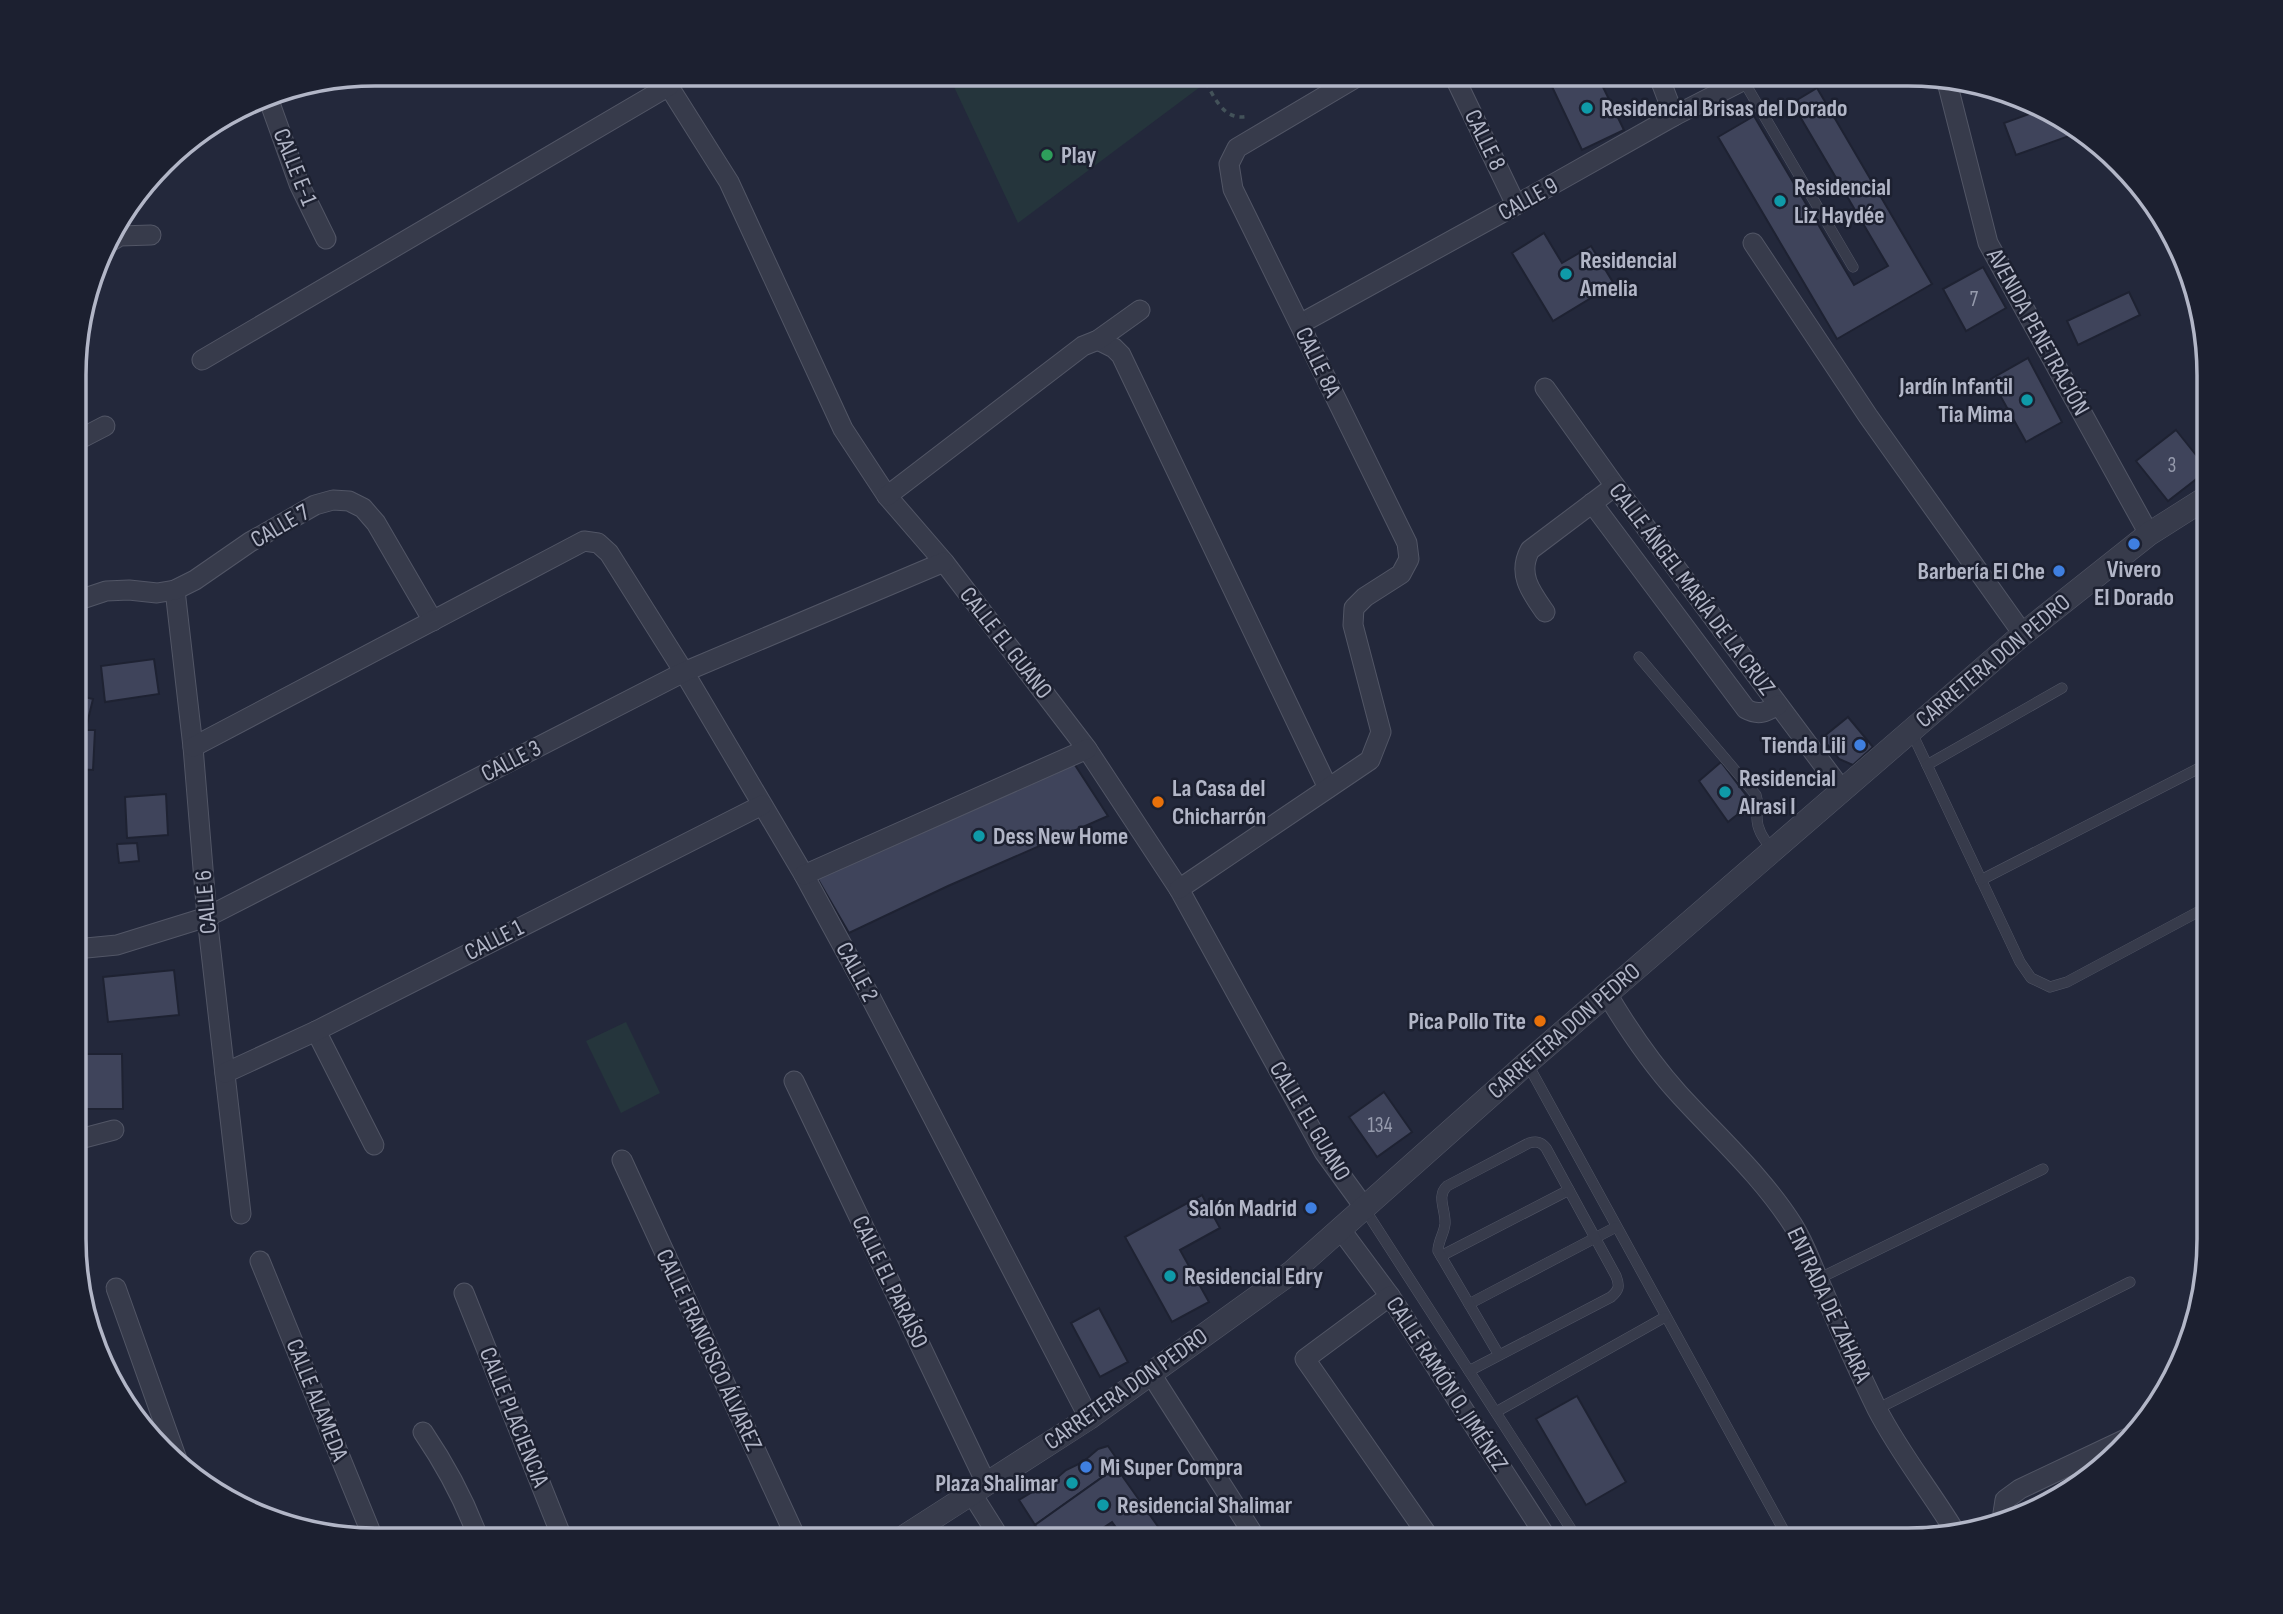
<svg xmlns="http://www.w3.org/2000/svg" width="2283" height="1614" font-family="'Sofia Sans Condensed',sans-serif">
<style>
.green{fill:#25353c}
.building{fill:#3f445b;stroke:#1e2232;stroke-width:2}
.lines{fill:none;stroke-linecap:round;stroke-linejoin:round}
.service-casing{stroke:#525666;stroke-width:11}
.minor-casing{stroke:#525666;stroke-width:21}
.tertiary-casing{stroke:#525666;stroke-width:24}
.path{stroke:#435259;stroke-width:3.5;stroke-dasharray:5 5;stroke-linecap:butt}
.service{stroke:#373b4b;stroke-width:10}
.minor{stroke:#373b4b;stroke-width:19}
.tertiary{stroke:#373b4b;stroke-width:23}
.culture-dot{fill:#0f9aa8;stroke:#1c2030;stroke-width:2.5}
.leisure-dot{fill:#2e9e5b;stroke:#1c2030;stroke-width:2.5}
.shop-dot{fill:#3f7fe0;stroke:#1c2030;stroke-width:2.5}
.food-dot{fill:#e8710a;stroke:#1c2030;stroke-width:2.5}
.labels{text-anchor:middle;dominant-baseline:central;stroke-width:5;stroke-linejoin:round;paint-order:stroke}
.number-label{font-size:21px;fill:#959aac}
.poi-label{font-size:24px;font-weight:bold;fill:#b2b6c7;stroke:#1c2030;text-anchor:start}
.street-label{font-size:24px;fill:#b2b6c7;stroke:#1c2030}
.rim{fill:none;stroke:#b2b6c7;stroke-width:3.5}
</style>
<rect width="100%" height="100%" fill="#23283b"/>
<g class="green">
<path d="M948,74H1187L1200,87L1018,223Z"/>
<path d="M626,1022L660,1093L621,1113L586,1041Z"/>
</g>
<g class="building">
<path d="M1546,74H1625L1602,85L1624,130L1582,150Z"/>
<path d="M1817,88L1932,284L1837,339L1718,137L1754,116L1854,285L1888,266L1792,103Z"/>
<path d="M2043,109L2067,122L2072,135L2016,155L2004,123Z"/>
<path d="M1544,233L1562,263L1591,246L1614,284L1553,321L1512,253Z"/>
<path d="M1983,267L2006,308L1966,331L1943,289Z"/>
<path d="M2129,292L2140,315L2078,345L2067,321Z"/>
<path d="M2028,358L2062,422L2026,442L1991,379Z"/>
<path d="M2176,430L2208,470L2168,501L2136,461Z"/>
<path d="M154,659L159,694L105,702L101,666Z"/>
<path d="M76,695L93,699L86,728L76,726Z"/>
<path d="M1848,717L1873,747L1853,765L1839,759L1822,738Z"/>
<path d="M76,730H95L93,770L76,769Z"/>
<path d="M1073,762L1108,816L948,886L849,933L816,876Z"/>
<path d="M1721,762L1752,803L1728,822L1699,781Z"/>
<path d="M85,773L87,804L76,805V774Z"/>
<path d="M166,794L168,835L127,838L125,797Z"/>
<path d="M137,843L139,861L119,863L117,844Z"/>
<path d="M174,970L179,1015L108,1022L103,977Z"/>
<path d="M76,975L83,976L78,1030L76,1029Z"/>
<path d="M82,1054H122L123,1109H82Z"/>
<path d="M1384,1092L1412,1132L1377,1157L1349,1117Z"/>
<path d="M1202,1195L1220,1228L1180,1250L1209,1302L1172,1322L1125,1237Z"/>
<path d="M1099,1308L1128,1362L1100,1377L1071,1323Z"/>
<path d="M1577,1396L1626,1482L1586,1505L1536,1419Z"/>
<path d="M1108,1446L1119,1462L1118,1470L1111,1471L1035,1525L1019,1500L1034,1491L1044,1489L1066,1470L1083,1462L1098,1449Z"/>
<path d="M1118,1470L1164,1535L1156,1540H1125L1112,1522L1085,1540H1046L1035,1525L1111,1471Z"/>
</g>
<g class="lines">
<g class="service-casing">
<g id="service">
<path d="M1743,80L1853,267"/>
<path d="M1639,657L1756,795C1759,804 1757,809 1757,818C1757,831 1765,840 1772,850"/>
<path d="M1911,731L2020,962L2031,978L2050,987L2067,982L2209,906"/>
<path d="M1927,765L2062,688"/>
<path d="M1981,880L2209,763"/>
<path d="M1527,1063L1789,1540"/>
<path d="M1364,1208L1578,1540"/>
<path d="M1441,1256L1569,1190"/>
<path d="M1818,1279L2043,1169"/>
<path d="M1469,1304L1616,1227"/>
<path d="M1469,1371L1611,1297C1619,1290 1620,1286 1616,1276L1546,1148C1541,1142 1537,1141 1529,1143L1447,1186C1436,1196 1446,1210 1445,1224C1444,1234 1438,1241 1438,1251L1499,1355"/>
<path d="M1877,1409L2130,1282"/>
<path d="M1496,1412L1665,1317"/>
</g>
</g>
<g class="minor-casing">
<g id="minor">
<path d="M661,74L729,182L843,429L887,496L944,562L1087,749L1179,889L1324,1152L1364,1207"/>
<path d="M1453,74L1516,205"/>
<path d="M1658,74L1674,116"/>
<path d="M1946,78L1988,243L2149,534"/>
<path d="M267,95L299,184L326,239"/>
<path d="M1753,243L1868,416L2023,634"/>
<path d="M103,246L120,236L151,235"/>
<path d="M1300,324L1516,205L1674,116L1756,74"/>
<path d="M1098,340L1114,348L1121,355L1328,788"/>
<path d="M202,360L669,86"/>
<path d="M1545,388L1615,486L1842,790"/>
<path d="M76,441L105,426"/>
<path d="M887,496L1083,346L1098,340L1140,310"/>
<path d="M1592,503L1746,709C1759,716 1766,712 1778,705"/>
<path d="M175,590L193,747L207,917L241,1214"/>
<path d="M76,601L106,591L129,590L157,593L175,590L195,580L250,542L315,505L333,500L349,501L363,508L376,523L433,621"/>
<path d="M1545,612C1531,592 1517,574 1530,550L1615,486"/>
<path d="M193,747L584,541L598,543L609,553L684,672L804,875L872,1000L1089,1418"/>
<path d="M804,875L1087,749"/>
<path d="M1179,889L1370,760L1381,732L1353,625L1354,608L1365,597L1401,574L1409,559L1407,543L1233,189L1229,164L1237,148L1362,74"/>
<path d="M76,949L117,945L207,917L684,672L944,562"/>
<path d="M1607,994C1628,1029 1650,1062 1678,1093C1717,1136 1762,1176 1793,1225C1805,1244 1811,1263 1820,1283C1838,1325 1857,1368 1877,1409C1899,1452 1929,1489 1954,1530"/>
<path d="M316,1031L374,1145"/>
<path d="M225,1073L316,1031L762,805"/>
<path d="M794,1081L986,1483"/>
<path d="M76,1140L114,1130"/>
<path d="M622,1160L797,1540"/>
<path d="M1341,1230L1390,1296L1548,1540"/>
<path d="M260,1261L374,1540"/>
<path d="M116,1288L179,1465"/>
<path d="M464,1293L563,1540"/>
<path d="M1390,1296L1305,1359L1431,1540"/>
<path d="M1151,1374L1257,1540"/>
<path d="M423,1432C446,1466 465,1501 479,1540"/>
<path d="M182,1468L195,1481"/>
<path d="M972,1494L1001,1540"/>
<path d="M2005,1518L2003,1513L2005,1500L2020,1489L2132,1436"/>
</g>
</g>
<g class="tertiary-casing">
<path id="tertiary" d="M899,1540L1089,1418L1292,1272L1527,1063L2023,634L2149,534L2209,496"/>
</g>
<path class="path" d="M1201,74C1213,93 1222,123 1249,116"/>
<use href="#service" class="service"/>
<use href="#minor" class="minor"/>
<use href="#tertiary" class="tertiary"/>
</g>
<g class="culture-dot">
<circle cx="1587" cy="108" r="7"/>
<circle cx="1780" cy="201" r="7"/>
<circle cx="1566" cy="274" r="7"/>
<circle cx="2027" cy="400" r="7"/>
<circle cx="1725" cy="792" r="7"/>
<circle cx="979" cy="836" r="7"/>
<circle cx="1170" cy="1276" r="7"/>
<circle cx="1072" cy="1483" r="7"/>
<circle cx="1103" cy="1505" r="7"/>
</g>
<circle class="leisure-dot" cx="1047" cy="155" r="7"/>
<g class="shop-dot">
<circle cx="2134" cy="544" r="7"/>
<circle cx="2059" cy="571" r="7"/>
<circle cx="1860" cy="745" r="7"/>
<circle cx="1311" cy="1208" r="7"/>
<circle cx="1086" cy="1467" r="7"/>
</g>
<g class="food-dot">
<circle cx="1158" cy="802" r="7"/>
<circle cx="1540" cy="1021" r="7"/>
</g>
<g class="labels">
<g class="number-label">
<text x="1974" y="299">7</text>
<text x="2172" y="465">3</text>
<text x="1380" y="1125">134</text>
</g>
<g class="poi-label">
<text x="1601" y="108">Residencial Brisas del Dorado</text>
<text x="1061" y="155">Play</text>
<text x="1794" y="187">Residencial<tspan x="1794" dy="28">Liz Haydée</tspan></text>
<text x="1580" y="260">Residencial<tspan x="1580" dy="28">Amelia</tspan></text>
<text x="2013" y="386" text-anchor="end">Jardín Infantil<tspan x="2013" dy="28">Tia Mima</tspan></text>
<text x="2134" y="569" text-anchor="middle">Vivero<tspan x="2134" dy="28">El Dorado</tspan></text>
<text x="2045" y="571" text-anchor="end">Barbería El Che</text>
<text x="1846" y="745" text-anchor="end">Tienda Lili</text>
<text x="1739" y="778">Residencial<tspan x="1739" dy="28">Alrasi I</tspan></text>
<text x="1172" y="788">La Casa del<tspan x="1172" dy="28">Chicharrón</tspan></text>
<text x="993" y="836">Dess New Home</text>
<text x="1526" y="1021" text-anchor="end">Pica Pollo Tite</text>
<text x="1297" y="1208" text-anchor="end">Salón Madrid</text>
<text x="1184" y="1276">Residencial Edry</text>
<text x="1100" y="1467">Mi Super Compra</text>
<text x="1058" y="1483" text-anchor="end">Plaza Shalimar</text>
<text x="1117" y="1505">Residencial Shalimar</text>
</g>
<g class="street-label">
<text transform="translate(1485 140) rotate(64)">CALLE 8</text>
<text transform="translate(295 167) rotate(68)">CALLE E-1</text>
<text transform="translate(1528 199) rotate(-29)">CALLE 9</text>
<text transform="translate(2038 332) rotate(61)">AVENIDA PENETRACIÓN</text>
<text transform="translate(1318 362) rotate(64)">CALLE 8A</text>
<text transform="translate(280 526) rotate(-30)">CALLE 7</text>
<text transform="translate(1692 589) rotate(53)">CALLE ÁNGEL MARÍA DE LA CRUZ</text>
<text transform="translate(1006 643) rotate(52)">CALLE EL GUANO</text>
<text transform="translate(1993 661) rotate(-40)">CARRETERA DON PEDRO</text>
<text transform="translate(511 761) rotate(-27)">CALLE 3</text>
<text transform="translate(206 902) rotate(-95)">CALLE 6</text>
<text transform="translate(494 940) rotate(-27)">CALLE 1</text>
<text transform="translate(857 972) rotate(62)">CALLE 2</text>
<text transform="translate(1564 1031) rotate(-41)">CARRETERA DON PEDRO</text>
<text transform="translate(1310 1121) rotate(59)">CALLE EL GUANO</text>
<text transform="translate(890 1282) rotate(64)">CALLE EL PARAÍSO</text>
<text transform="translate(1829 1305) rotate(65)">ENTRADA DE ZAHARA</text>
<text transform="translate(709 1350) rotate(65)">CALLE FRANCISCO ÁLVAREZ</text>
<text transform="translate(1447 1384) rotate(57)">CALLE RAMÓN O. JIMÉNEZ</text>
<text transform="translate(1126 1389) rotate(-35)">CARRETERA DON PEDRO</text>
<text transform="translate(317 1400) rotate(68)">CALLE ALAMEDA</text>
<text transform="translate(514 1417) rotate(68)">CALLE PLACIENCIA</text>
</g>
</g>
<path d="M0 0H2283V1614H0ZM375 86H1908A289 289 0 0 1 2197 375V1239A289 289 0 0 1 1908 1528H375A289 289 0 0 1 86 1239V375A289 289 0 0 1 375 86Z" fill="#1c2030" fill-rule="evenodd"/>
<path class="rim" d="M375 86H1908A289 289 0 0 1 2197 375V1239A289 289 0 0 1 1908 1528H375A289 289 0 0 1 86 1239V375A289 289 0 0 1 375 86Z"/>
</svg>
